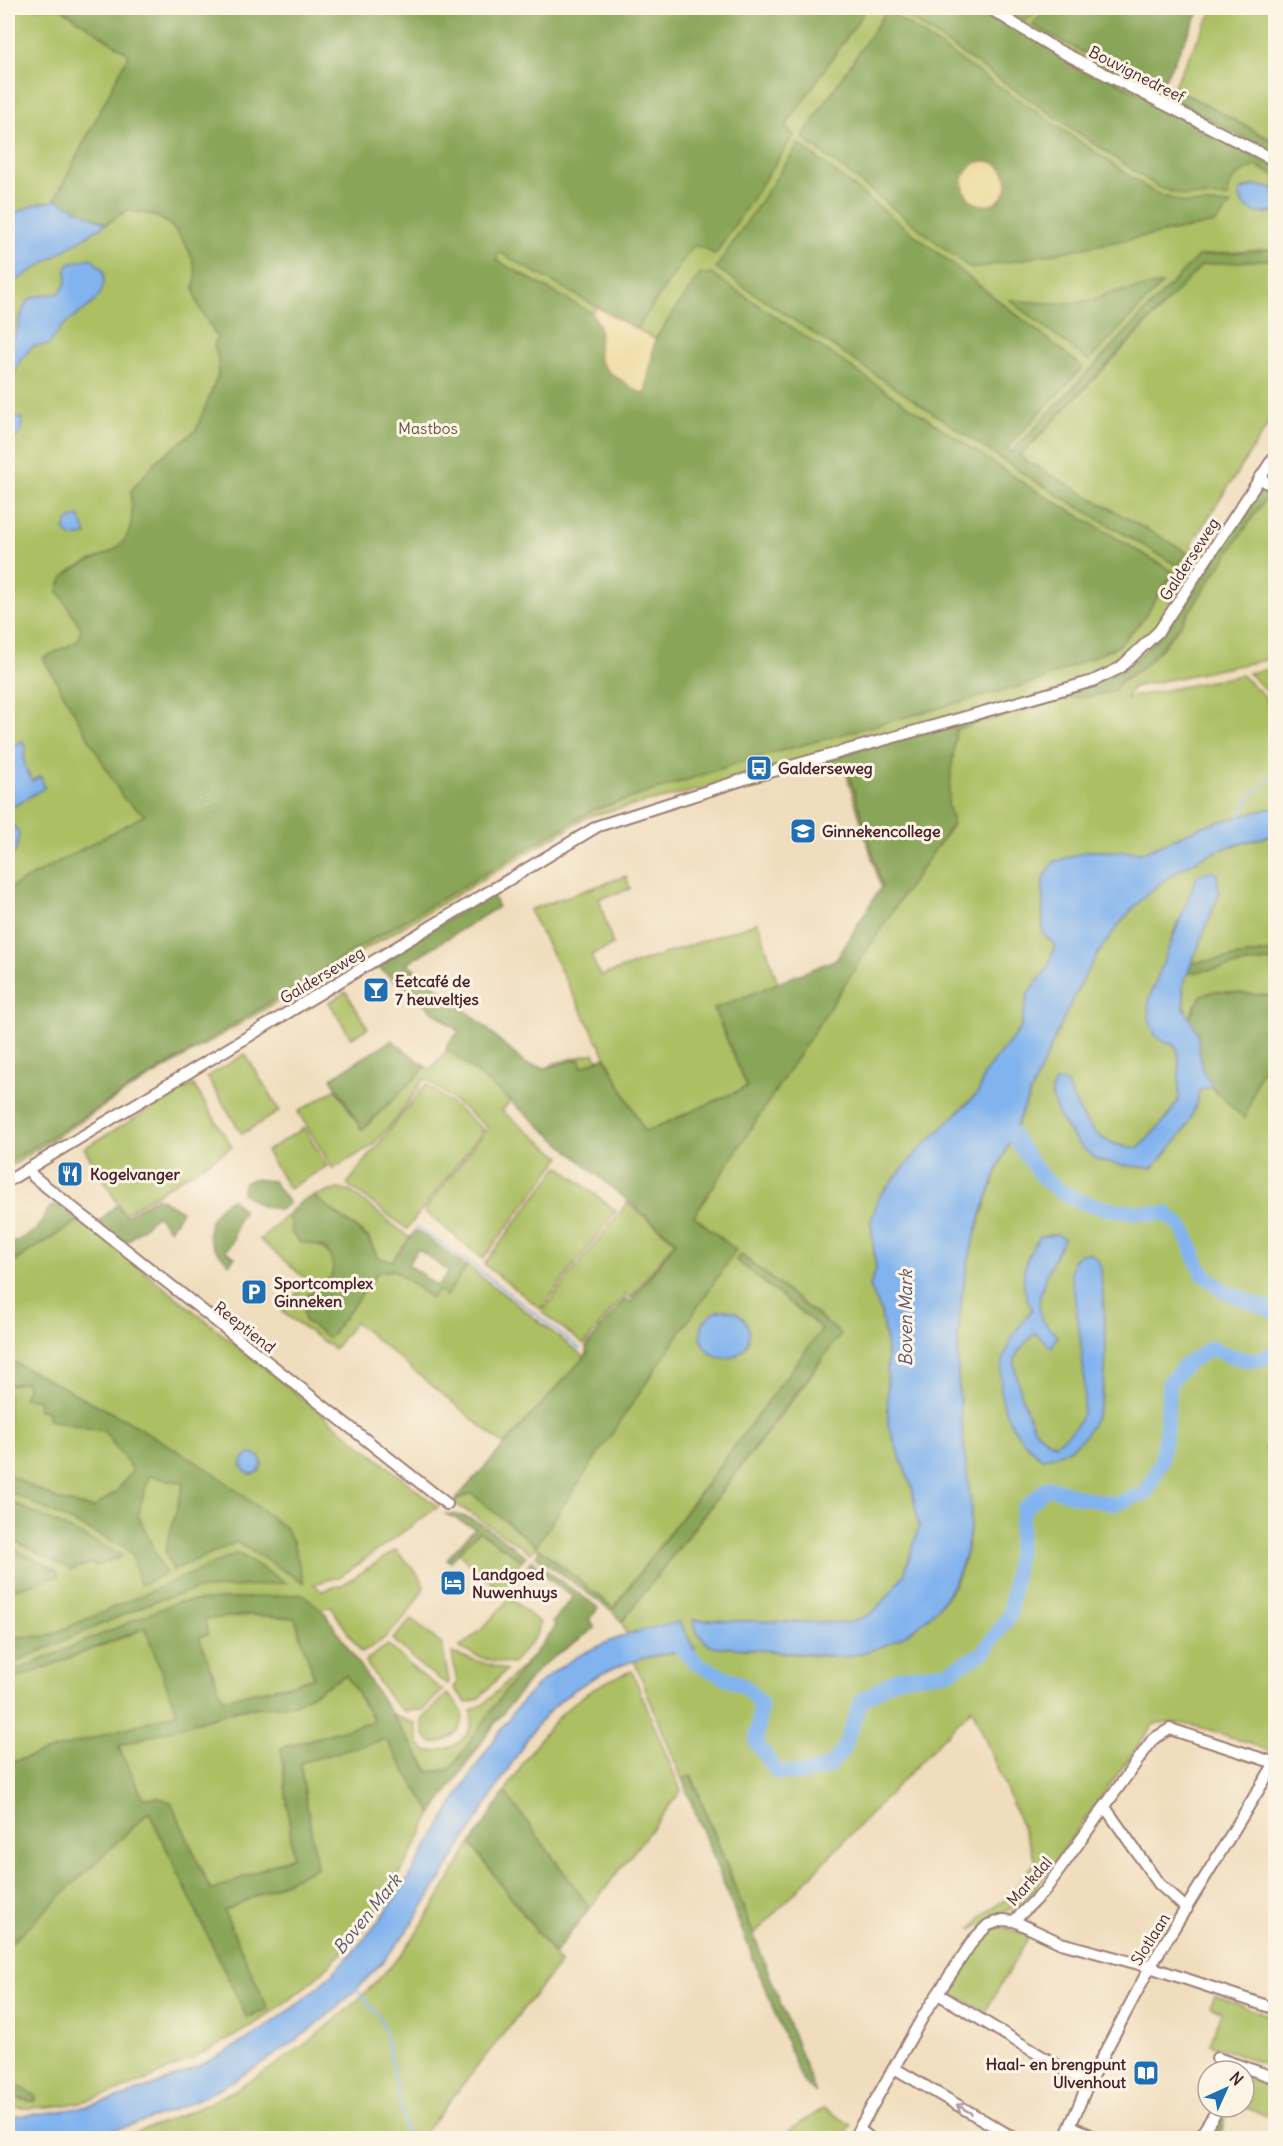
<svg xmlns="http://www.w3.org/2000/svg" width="1283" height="2146" font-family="Delius,sans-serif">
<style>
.green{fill:#acbf63;stroke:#7b6f47;stroke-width:1.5;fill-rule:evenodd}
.forest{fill:#89a659;stroke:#6a6242;stroke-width:1.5;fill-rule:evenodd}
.sand{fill:#eeda9e;stroke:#9c7c64;stroke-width:1.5}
.water{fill:#81b3ee;stroke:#66698c;stroke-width:1.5}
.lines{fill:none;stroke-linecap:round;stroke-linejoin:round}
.stream{stroke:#81b3ee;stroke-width:2}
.river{stroke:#81b3ee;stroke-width:15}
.minor-casing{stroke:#9d7e74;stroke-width:14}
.minor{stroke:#fff;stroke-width:10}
.oneway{stroke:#ae9aa0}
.labels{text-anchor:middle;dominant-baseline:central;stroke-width:6;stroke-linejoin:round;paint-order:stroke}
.street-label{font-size:16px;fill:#4a1f2b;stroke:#fcf5e5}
.park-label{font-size:16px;fill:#674f3c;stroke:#fcf5e5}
.poi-label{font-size:16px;font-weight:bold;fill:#4a1f2b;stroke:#fcf5e5;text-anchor:start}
.water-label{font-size:18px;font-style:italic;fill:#5d536f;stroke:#fcf5e5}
</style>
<rect width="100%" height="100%" fill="#fcf5e5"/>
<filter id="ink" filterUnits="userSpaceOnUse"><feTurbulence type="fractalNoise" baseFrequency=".0167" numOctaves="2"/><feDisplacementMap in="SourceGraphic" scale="12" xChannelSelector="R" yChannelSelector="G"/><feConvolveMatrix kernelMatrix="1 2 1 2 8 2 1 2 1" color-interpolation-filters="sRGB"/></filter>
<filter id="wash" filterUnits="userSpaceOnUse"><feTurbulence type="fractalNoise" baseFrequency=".008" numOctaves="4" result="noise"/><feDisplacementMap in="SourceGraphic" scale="24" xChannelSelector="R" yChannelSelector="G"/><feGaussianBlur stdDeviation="1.35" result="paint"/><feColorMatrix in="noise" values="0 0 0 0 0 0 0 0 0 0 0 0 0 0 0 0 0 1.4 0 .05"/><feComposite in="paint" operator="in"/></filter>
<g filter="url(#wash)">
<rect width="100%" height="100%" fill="#f0ddbd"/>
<g class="green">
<path d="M8,8H1201L1161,82L1268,150L1232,174L1230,183L1236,175L1256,166L1275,175V189L1255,185L1241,189L1240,197L1244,206L1265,214L1275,211V249L1206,255L1203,264L1275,259V414L1190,546L1219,562L1159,652L1179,626L1271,490L1276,493L1275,658L1133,687L1126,698L1241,675C1251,684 1264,693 1269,705C1282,735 1275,776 1275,807L1203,826L1144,852L1088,851L1043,879V934L1055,945L1048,968L1028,994L1021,1028L984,1074L979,1092L919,1150L879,1197L871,1221L876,1269L870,1286L881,1312L887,1350L888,1425L912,1488L919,1528L904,1575L889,1596L871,1614L848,1623L693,1620L710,1646C736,1648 762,1650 787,1653C806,1655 828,1658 847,1656C864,1654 879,1647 894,1639C949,1611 970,1572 971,1510C964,1441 952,1373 961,1303C971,1224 1006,1149 1038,1076C1065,1015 1092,945 1143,898C1184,861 1222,845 1275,835V951L1192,963L1219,894L1177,923L1166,957L1173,1044L1178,1050L1179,1063V1099L1167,1118L1139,1148C1093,1146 1083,1120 1066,1083L1051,1096L1066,1127L1102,1161L1153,1168C1177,1139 1191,1129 1199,1091L1212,1086L1245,1118L1259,1074L1275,1063L1276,1430L1265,1449L1276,1471L1275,1753C1248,1744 1180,1714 1153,1725L1033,1892L1021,1903L971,1930L984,1914L1010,1896L1036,1861L972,1708L754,1935L692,1776L682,1779L634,1660L695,1649L679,1622L626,1634L622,1622L803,1386L840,1334L744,1257L740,1263L823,1328L613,1608L543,1551L535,1548L531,1553L453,1502L471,1493L478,1498L685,1233L519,1087L555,1063L594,1053L644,1149L762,1093L846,972L887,907L841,756L589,816L124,1093L8,1168ZM1163,307L1019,457L1022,459L1013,455ZM718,1311H732L703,1343V1324Z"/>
<path d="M1214,8H1275V142L1173,87Z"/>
<path d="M1275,668H1276L1275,706L1266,690L1248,673Z"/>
<path d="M626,876L630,889L599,899L613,945L591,955L600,976L758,922L778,984L714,1009L747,1087L645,1132L529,910Z"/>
<path d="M1266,961L1275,962V986L1272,996L1214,991L1195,1005L1189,1019L1186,1016L1183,985L1188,973Z"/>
<path d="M346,992L368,1028L351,1038L329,1002Z"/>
<path d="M448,1050L511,1100L502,1111L561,1157L483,1259L424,1211L488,1128L425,1078L397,1118L372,1146L333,1169L298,1112L336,1089L362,1130L426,1067L430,1069Z"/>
<path d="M245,1054L280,1111L242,1134L207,1077Z"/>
<path d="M193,1084L232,1147L124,1214L84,1148Z"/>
<path d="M426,1084L484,1130L407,1229L347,1184Z"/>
<path d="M304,1128L327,1166L289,1189L266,1151Z"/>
<path d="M559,1166L616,1211L541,1309L484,1264Z"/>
<path d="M338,1189L351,1192L410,1238L391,1262L378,1258L368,1237L313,1196Z"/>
<path d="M627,1203L675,1241L631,1298L625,1294L584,1345L542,1312Z"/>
<path d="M288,1214L293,1235L299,1242C315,1244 328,1245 333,1263C334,1269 335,1273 331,1277C326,1285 316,1290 308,1295L329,1337L378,1272L394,1270L431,1298L438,1290L446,1295L467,1266L585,1357L504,1445L355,1322L334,1349L282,1312L307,1280L260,1240Z"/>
<path d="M80,1220L438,1507L341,1576L314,1584L321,1591L344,1584L396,1550L421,1578L424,1588C409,1613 389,1642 361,1652L331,1607L262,1615L295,1618L314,1677L290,1685L223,1699L218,1686L199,1720L240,1709L295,1704L346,1675L374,1721L281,1748L293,1856L211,1891L171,1802L152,1815L247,2018L268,2009L223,1910L317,1867L300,1763L386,1739L432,1814C411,1855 390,1895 361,1931C306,1998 232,2043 153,2077C123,2090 91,2102 58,2106C41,2108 24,2108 8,2108V2097L34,2102L36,2097L8,2080V1946L10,1943L8,1942V1682L139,1631L8,1679V1265ZM254,1454L250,1474L242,1466L245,1457ZM253,1503L285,1528L293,1542Z"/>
<path d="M479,1531L522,1560L506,1578L511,1582L502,1592L458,1553Z"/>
<path d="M510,1598L540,1623L537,1635L512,1664L490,1661L459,1648L482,1629Z"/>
<path d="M412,1619L442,1645L449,1682L447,1684L422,1667L393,1639Z"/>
<path d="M388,1645L415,1670L443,1690L423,1710L404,1711L390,1699L365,1661Z"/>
<path d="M452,1653L506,1670L478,1699L467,1703L454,1688L457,1683Z"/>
<path d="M528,1661L451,1769L430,1772L389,1711L396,1717L415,1723L419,1744L427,1751C450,1752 477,1738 471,1711L484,1704Z"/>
<path d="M632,1671L681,1791L590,1908L505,1792C540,1735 566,1694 632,1671Z"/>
<path d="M447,1694C453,1700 460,1705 462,1713C466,1729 446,1744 432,1743L424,1735L422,1720Z"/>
<path d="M471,1844L560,1963L420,2138H118C149,2127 181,2117 211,2102C278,2070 349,2015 397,1959C426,1924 447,1882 471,1844Z"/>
<path d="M999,1926L1029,1936L985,2012L947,1990L990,1929Z"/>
<path d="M1215,1996L1275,2018V2068L1210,2044L1222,2012L1210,2007Z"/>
<path d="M1244,2071L1275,2082V2098L1268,2116L1244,2107Z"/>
<path d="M824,2108L851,2125L844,2138H778Z"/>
</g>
<g class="forest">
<path d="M60,8H867L785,127L794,135L715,255L703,247L693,246L637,329L499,252L496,260L592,313C614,341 578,356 621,380C631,386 635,391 645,394L655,339L700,274H712L1028,486L1174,572L1141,622L1118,646L1039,681L751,759L591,811L361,946L8,1163V889L145,815L123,798L43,658L78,641L81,628L58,591C63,557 117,564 129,532C134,518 131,505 131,491L156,461L196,430L218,375V358L214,345L217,338C209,322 196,308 194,288C194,284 196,279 196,275C194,254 178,226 159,218C150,213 138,213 128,210L106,224L55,199L129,54Z"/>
<path d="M895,8H983L1056,49L1275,166V175L1256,166C1240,173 1228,177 1228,197L1185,196L1158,187Z"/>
<path d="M1000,8H1038L1025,21Z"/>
<path d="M1048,8H1201L1158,92L1032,25Z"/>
<path d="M887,10L1155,193L1184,203L1231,205L1215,223L971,269L802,137ZM989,162L1002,169L1006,177L1001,199L993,204L967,196L964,187Z"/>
<path d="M1173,87L1275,142V154L1168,97Z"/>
<path d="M799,144L1083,367L1006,449L1011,453L1198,256L1275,249V259L1202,265L1019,457L1187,552L1178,566L1033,480L716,268Z"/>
<path d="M1162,284L1089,361L1010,300L1058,304L1095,300L1109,293Z"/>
<path d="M1262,484L1271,490L1179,627L1154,656L1141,669L1121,681L1115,691L1082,698L1074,697L956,729L948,804L953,824L901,898L694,1216L736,1250L536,1546L471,1493L453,1502L587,1354L586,1347L625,1298L631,1302L676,1241C598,1178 525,1110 446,1049L449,1042L459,1032L374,964L491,893L498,907L407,963L474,1017L524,1063L545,1068L579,1059L582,1067L605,1057L645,1132L747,1087L714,1009L837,959L882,885L848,770L818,774L815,763L1121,672C1181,626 1221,547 1262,484Z"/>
<path d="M1275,951V962L1266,961L1188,973L1192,963Z"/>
<path d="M1275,986V1063L1259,1074L1245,1119C1230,1104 1207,1089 1202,1068C1197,1050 1201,1035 1189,1019L1201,996L1214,991L1272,996Z"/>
<path d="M392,1040L426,1067L362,1130L331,1078Z"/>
<path d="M252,1179L273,1181L289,1203L280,1210L259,1205L242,1193L244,1183Z"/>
<path d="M313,1196L368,1238L378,1258L392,1261L416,1230L467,1266L446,1296L438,1290L432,1298L394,1270L378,1272L329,1338L305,1321L303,1303C314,1287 340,1283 331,1259C327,1244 312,1244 299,1242L293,1235L288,1214L302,1201ZM418,1249L449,1272L437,1286L408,1264Z"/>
<path d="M157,1197L182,1211L170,1230L157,1215L126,1243L99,1222L116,1205L126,1216Z"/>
<path d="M232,1199L244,1212C231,1223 239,1239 225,1251L235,1257L229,1264C224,1257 214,1250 210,1241C204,1225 217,1205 232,1199Z"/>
<path d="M59,1203L80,1220L8,1265V1246L35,1231L50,1207Z"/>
<path d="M740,1254L841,1334L622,1622L611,1610L536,1556L540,1549L614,1608L822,1329L736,1260Z"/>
<path d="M8,1359L126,1420L213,1472L285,1528L293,1542L304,1583L237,1542L173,1570L165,1551L184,1483L149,1476L138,1515L165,1574L140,1585L133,1555L126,1548L8,1491V1471L11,1476L58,1500L93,1508L117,1491L133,1470L104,1431L49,1420L47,1411L38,1410L39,1400L23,1398L27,1389L26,1382L9,1385Z"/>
<path d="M14,1503L114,1551L122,1556L97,1566L92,1563L71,1570L9,1538L8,1505Z"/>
<path d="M446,1514C475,1512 503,1541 526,1556L522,1560L479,1531L450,1562L447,1559L475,1528Z"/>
<path d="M8,1546L56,1570L59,1576L8,1591Z"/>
<path d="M238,1553L286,1583L196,1590L155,1601L8,1665V1637L48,1636Z"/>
<path d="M532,1560L599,1608L589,1619L595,1628L540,1667L495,1723L432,1814L386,1739L300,1763L317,1867L224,1911L268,2009L247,2018L149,1812L8,1946V1763L177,1713L145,1628L8,1682V1674L177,1602L303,1594L326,1614L427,1769L430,1772L451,1769L502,1695L556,1626L553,1622L573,1597L528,1564ZM252,1615L295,1618L314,1677L290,1685L223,1699L199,1637L208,1634L205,1619ZM346,1675L374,1721L281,1748L293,1856L211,1891L171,1802L160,1798H143L118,1746L240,1709L295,1704Z"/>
<path d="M691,1776L816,2093L803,2082L798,2071L682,1779Z"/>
<path d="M505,1792L590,1908L554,1954L471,1844Z"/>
<path d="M8,2080L36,2096V2101L8,2097Z"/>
<path d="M1214,2115L1225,2119L1221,2133L1223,2138H1201Z"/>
</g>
<g class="sand">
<circle cx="985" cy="183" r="22"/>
<path d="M596,307L655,339L645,394C635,391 631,386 621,380C578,356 614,341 592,313Z"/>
</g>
<g class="water">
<path d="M1255,185L1275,189V211L1258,214L1244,206L1239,192Z"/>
<path d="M58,200L106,224L8,286V216L36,204Z"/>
<path d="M91,258L103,270C109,299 86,308 66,323C58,329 55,338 48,345L33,346L20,361L8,391V341L15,336C27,303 19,295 58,294C66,286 68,281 66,270L69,264Z"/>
<path d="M17,417L22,419L21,432L8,448V420Z"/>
<path d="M79,516L87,535L71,537L64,530L68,521Z"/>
<path d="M22,741L26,746C22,760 25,769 32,781L41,776L44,788L13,807L8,802V748Z"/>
<path d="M1275,807V835C1226,846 1197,854 1157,886C1095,936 1065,1015 1034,1085C1003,1154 970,1227 961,1303C952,1373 964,1441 971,1510C969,1591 924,1642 845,1657L710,1646L698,1634L693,1620L848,1623L871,1614L889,1595L904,1575L919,1528L912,1488L888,1425L887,1350L881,1312L870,1286L876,1269L871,1221L879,1197L919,1150L979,1092L984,1074L1021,1028L1028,994L1048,968L1055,945L1043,934V879L1054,862L1088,851L1144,852L1203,826Z"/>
<path d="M8,819L19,833L16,851L8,859Z"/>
<path d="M1211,870L1217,874L1219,894L1183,985L1184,1008L1197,1032L1201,1067L1212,1086L1199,1091C1193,1127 1176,1141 1153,1168C1137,1167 1118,1165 1102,1161C1082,1156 1039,1100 1056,1081L1066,1083C1083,1120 1093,1147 1139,1148L1167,1118L1179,1099V1063L1178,1050L1173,1044C1150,1044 1147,1015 1149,999L1197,876Z"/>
<path d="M1057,1234L1064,1239C1055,1256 1031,1299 1042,1319C1045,1325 1053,1331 1057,1336L1052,1348L1035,1333C1028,1341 1018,1349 1015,1359C1013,1372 1027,1415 1034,1427C1039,1435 1047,1440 1055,1444C1064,1438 1074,1431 1079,1422C1093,1398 1075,1305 1071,1273L1073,1261L1081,1254L1090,1253L1098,1260L1101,1269C1104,1328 1126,1448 1042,1458C1004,1429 990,1389 1009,1344C1014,1331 1025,1320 1032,1309C1018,1284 1022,1259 1040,1237Z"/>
<circle cx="725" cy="1334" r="24"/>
<circle cx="252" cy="1464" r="10"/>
<path d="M679,1622L695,1649C629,1656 571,1678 531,1733C504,1775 478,1818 452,1861C433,1890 416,1921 394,1948C323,2036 197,2117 85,2136C59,2140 33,2139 8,2138V2117C35,2114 62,2112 88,2106C194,2080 297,2021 366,1937C415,1877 448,1805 492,1743C508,1719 524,1695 547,1677C586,1646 631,1631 679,1622Z"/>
</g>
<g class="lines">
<g class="stream">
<path d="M1239,817C1248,799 1257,786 1276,778"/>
<path d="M417,1227L470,1263L580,1349"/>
<path d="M355,1988L378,2014L384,2028L407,2138"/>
</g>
<g class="river">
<path d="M1000,1118C1015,1137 1026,1157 1041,1175C1071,1209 1125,1213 1167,1214L1184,1230L1202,1273L1225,1292L1276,1312"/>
<path d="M671,1638L699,1665L746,1687L761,1704L756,1742L777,1772L804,1774L828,1767L844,1749L861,1701L897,1678L948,1672L983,1653L1010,1615L1023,1510L1048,1487L1082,1498L1114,1504L1146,1493L1161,1462L1167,1422L1169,1383L1185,1365L1211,1348C1232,1356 1258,1370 1276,1350"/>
</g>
</g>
</g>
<g filter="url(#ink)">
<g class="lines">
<g class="minor-casing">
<g id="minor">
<path d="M989,8L1054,48L1276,161"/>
<path d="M1260,478L1276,489"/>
<path d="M28,1169L34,1177L447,1504"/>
<path d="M8,1181L598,826L745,779L1093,681L1120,668L1159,631L1276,454"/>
<path d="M1105,1807L1159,1884L1187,1909"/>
<path d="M1014,1921L1061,1943L1150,1967L1276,2009"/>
<path d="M938,1994L1088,2084"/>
<path d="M1217,2058L1276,2078"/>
<path d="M894,2068L1014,2138"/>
<path d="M1071,2126L1097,2138"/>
<path d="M859,2129L870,2138"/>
<path d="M854,2138L925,2013L974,1939L988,1925L1003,1920L1014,1921L1045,1890L1153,1739L1170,1729L1275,1763L1150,1967L1088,2084L1065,2138"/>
<path d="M1199,2138L1219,2107"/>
</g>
</g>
<use href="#minor" class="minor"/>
</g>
<defs><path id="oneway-shaft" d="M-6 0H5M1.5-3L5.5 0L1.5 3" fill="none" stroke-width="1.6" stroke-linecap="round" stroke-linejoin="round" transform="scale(1.5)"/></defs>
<use class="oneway" href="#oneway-shaft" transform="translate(964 2109) rotate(-149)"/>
</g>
<defs>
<g id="bus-square" transform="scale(1.35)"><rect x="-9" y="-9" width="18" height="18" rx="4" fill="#1f6fb2" stroke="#fcf5e5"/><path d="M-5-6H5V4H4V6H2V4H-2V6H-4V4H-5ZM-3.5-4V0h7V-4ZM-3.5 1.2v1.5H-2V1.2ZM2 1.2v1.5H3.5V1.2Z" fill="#fff"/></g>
<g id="school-square" transform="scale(1.35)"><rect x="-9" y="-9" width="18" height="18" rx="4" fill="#1f6fb2" stroke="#fcf5e5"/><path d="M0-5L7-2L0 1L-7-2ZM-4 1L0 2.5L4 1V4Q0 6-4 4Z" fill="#fff"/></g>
<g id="bar-square" transform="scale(1.35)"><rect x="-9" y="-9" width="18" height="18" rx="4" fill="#1f6fb2" stroke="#fcf5e5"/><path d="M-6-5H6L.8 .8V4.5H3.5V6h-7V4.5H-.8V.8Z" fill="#fff"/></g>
<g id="restaurant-square" transform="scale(1.35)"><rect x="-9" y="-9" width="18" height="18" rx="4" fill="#1f6fb2" stroke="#fcf5e5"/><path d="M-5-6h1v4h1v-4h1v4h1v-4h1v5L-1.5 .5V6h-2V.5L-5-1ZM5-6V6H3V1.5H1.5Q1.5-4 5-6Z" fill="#fff"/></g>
<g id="parking-square" transform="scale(1.35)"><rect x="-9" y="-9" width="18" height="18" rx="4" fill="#1f6fb2" stroke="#fcf5e5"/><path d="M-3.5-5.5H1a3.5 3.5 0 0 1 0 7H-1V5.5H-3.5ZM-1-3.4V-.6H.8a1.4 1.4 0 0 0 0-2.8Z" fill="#fff"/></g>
<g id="hotel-square" transform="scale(1.35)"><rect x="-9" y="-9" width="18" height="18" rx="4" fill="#1f6fb2" stroke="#fcf5e5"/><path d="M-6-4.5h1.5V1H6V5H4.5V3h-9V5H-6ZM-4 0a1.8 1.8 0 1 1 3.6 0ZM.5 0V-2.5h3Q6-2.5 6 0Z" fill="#fff"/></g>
<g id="library-square" transform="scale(1.35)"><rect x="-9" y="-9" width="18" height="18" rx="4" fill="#1f6fb2" stroke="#fcf5e5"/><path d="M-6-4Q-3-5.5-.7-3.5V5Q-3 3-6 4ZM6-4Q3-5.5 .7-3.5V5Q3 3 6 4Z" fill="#fff"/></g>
</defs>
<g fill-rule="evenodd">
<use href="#bus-square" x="759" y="768"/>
<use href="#school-square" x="803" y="831"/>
<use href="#bar-square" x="376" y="990"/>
<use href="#restaurant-square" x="70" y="1174"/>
<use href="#parking-square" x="254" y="1292"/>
<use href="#hotel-square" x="453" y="1583"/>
<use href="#library-square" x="1146" y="2073"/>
</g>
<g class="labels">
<g class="street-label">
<text transform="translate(1137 74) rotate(27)">Bouvignedreef</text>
<text transform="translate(1189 559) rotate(-57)">Galderseweg</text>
<text transform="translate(322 975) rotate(-31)">Galderseweg</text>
<text transform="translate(245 1327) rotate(38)">Reeptiend</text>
<text transform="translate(1029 1881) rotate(-49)">Markdal</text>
<text transform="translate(1150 1939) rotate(-58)">Slotlaan</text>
</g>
<g class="park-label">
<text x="428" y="428">Mastbos</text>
</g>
<g class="poi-label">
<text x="778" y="768">Galderseweg</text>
<text x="822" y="831">Ginnekencollege</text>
<text x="395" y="981">Eetcafé de<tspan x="395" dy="18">7 heuveltjes</tspan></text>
<text x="90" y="1174">Kogelvanger</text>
<text x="274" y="1283">Sportcomplex<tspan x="274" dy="18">Ginneken</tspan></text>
<text x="472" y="1574">Landgoed<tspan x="472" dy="18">Nuwenhuys</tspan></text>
<text x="1126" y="2064" text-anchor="end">Haal- en brengpunt<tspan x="1126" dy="18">Ulvenhout</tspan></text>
</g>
<g class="water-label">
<text transform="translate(905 1318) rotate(-90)">Boven Mark</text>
<text transform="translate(367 1914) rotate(-51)">Boven Mark</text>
</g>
</g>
<rect width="1283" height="2146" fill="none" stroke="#fcf5e5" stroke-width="30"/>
<g transform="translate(1226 2089) rotate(45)"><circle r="28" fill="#fcf5e5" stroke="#b59f9b" stroke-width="1.5"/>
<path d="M0-4.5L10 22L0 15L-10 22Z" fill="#1f6fb2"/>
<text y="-9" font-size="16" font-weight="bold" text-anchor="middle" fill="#4a1f2b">N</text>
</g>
</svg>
